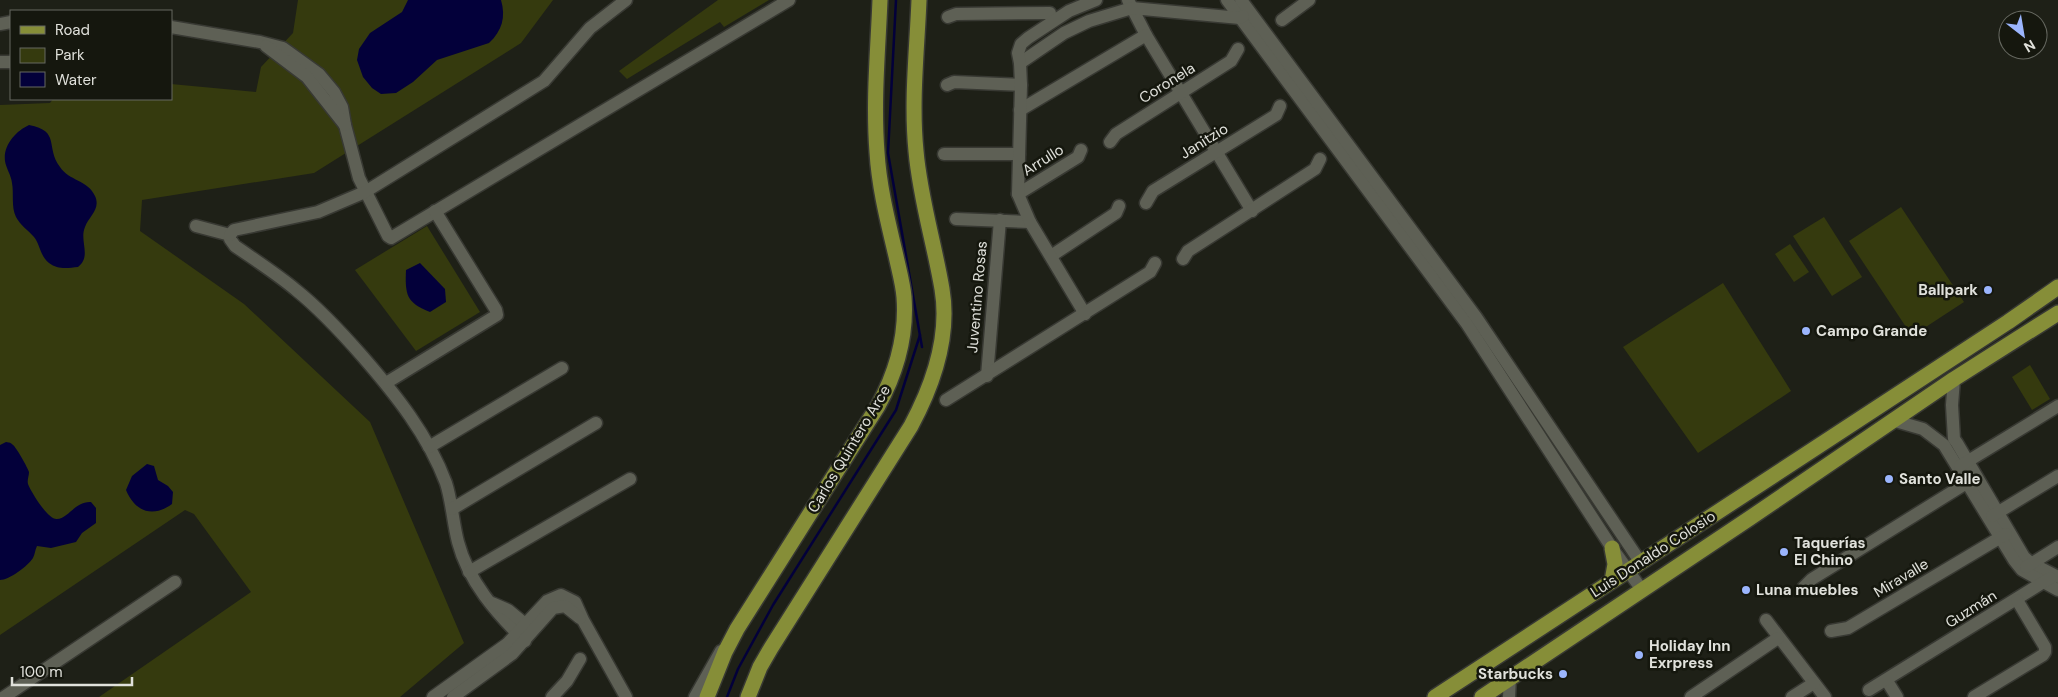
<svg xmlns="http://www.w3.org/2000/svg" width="2058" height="697" font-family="'DM Sans',sans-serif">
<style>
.green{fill:#353a0e}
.water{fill:#03003a}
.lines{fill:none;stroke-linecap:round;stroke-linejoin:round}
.stream{stroke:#03003a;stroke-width:2.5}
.minor-casing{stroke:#383933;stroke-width:15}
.major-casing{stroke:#383933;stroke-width:18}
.minor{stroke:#5e6055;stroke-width:12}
.major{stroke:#868e38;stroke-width:15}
.poi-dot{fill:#9bb5fd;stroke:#15170e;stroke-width:2}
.labels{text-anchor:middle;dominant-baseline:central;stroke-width:5;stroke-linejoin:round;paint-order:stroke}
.street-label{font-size:15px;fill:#e0e1db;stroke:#15170e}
.poi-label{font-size:15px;font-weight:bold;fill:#e0e1db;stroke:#15170e;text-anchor:start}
</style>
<rect width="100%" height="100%" fill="#1e2017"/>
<g class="green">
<path d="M298,0H553L521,43L314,173L142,200L140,231L244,304L370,422L464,643L400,697H99L251,592L194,514L185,510L0,635V105L50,103L53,99H171V84L256,92L261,67L293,33Z"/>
<path d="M718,0H769L724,27L720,22L627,79L619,71Z"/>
<path d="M1901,207L1964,302L1912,336L1849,241Z"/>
<path d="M1824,217L1862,277L1832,296L1793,236Z"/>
<path d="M427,226L480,312L416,351L355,270Z"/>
<path d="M1790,244L1809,272L1794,282L1775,254Z"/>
<path d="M1723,283L1791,391L1698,453L1623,347Z"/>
<path d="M2030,365L2050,399L2032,410L2012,377Z"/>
</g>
<g class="water">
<path d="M408,0H501C506,17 502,31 489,43L437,60L413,82L396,93L381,94L372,88L363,77L357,60L359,49L370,33L402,12Z"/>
<path d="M29,125C61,131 45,147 60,167C69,181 88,180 95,196C101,209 89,216 85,227C79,241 92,256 78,267C68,268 58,270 49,263C40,256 40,244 34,237C28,230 20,225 16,217C11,207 14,193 12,183C11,175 6,168 5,161C3,145 16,131 29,125Z"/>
<path d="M420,263L445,289L446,302L430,312C406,303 405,294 406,270Z"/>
<path d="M6,442C10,443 10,442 13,445C16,447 28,468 29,472C29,476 27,480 28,484C31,492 48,520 57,519C68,519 75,501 91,502L96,508V523L82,533L76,542L51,548L37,546C35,550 35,554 33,558C28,566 9,580 0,580V445Z"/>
<path d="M147,464L154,466L158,480L168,486L173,492L172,504C153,518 135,512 126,490L132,476Z"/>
</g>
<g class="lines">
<g class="stream">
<path d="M896,0L888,153L922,347"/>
<path d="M727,697L738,669L773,605L896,410L920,335"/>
</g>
<g class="minor-casing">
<g id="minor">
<path d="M1128,0L1146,35L1252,211"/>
<path d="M1227,0L1467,324L1612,548L1642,590"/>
<path d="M1241,0L1476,317L1641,563"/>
<path d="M948,17L956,14L1050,13"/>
<path d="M1282,20L1309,0"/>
<path d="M0,24L11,22"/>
<path d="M171,27L260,42L283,48L319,74L334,92L342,107L345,125L359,178L388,236L391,238L789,0"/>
<path d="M266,46L307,77L345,125"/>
<path d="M0,62H11"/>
<path d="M1020,63L1064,33L1089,21L1132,8L1240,18L1243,16"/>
<path d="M947,85L954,82L1021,85"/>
<path d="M1020,110L1146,35"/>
<path d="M1110,142L1116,134L1231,61L1238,49"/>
<path d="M944,154H1019"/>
<path d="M1018,194L1078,157L1081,150"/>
<path d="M1146,203L1153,191L1276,115L1280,106"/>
<path d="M956,219L1030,222"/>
<path d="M196,226L230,235"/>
<path d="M230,235V239L235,246C255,260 277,274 296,290C321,310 342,333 363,357C396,395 428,435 446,483C452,502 453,523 458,542C468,581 497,614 525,641"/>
<path d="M230,235L234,230L318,212L365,192L544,81L590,28L626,0"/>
<path d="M1051,256L1116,213L1119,206"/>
<path d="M1183,259L1188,251L1315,169L1320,159"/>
<path d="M1085,314L1030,222L1018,194L1021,85L1020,63L1018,53L1021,44L1028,38L1069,11L1096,0"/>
<path d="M987,376L1000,220"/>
<path d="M1954,379L1952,405L1954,439L1957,443L2024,557L2031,563L2058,577"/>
<path d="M386,383L497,315L496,310L435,211"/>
<path d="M946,400L1150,272L1155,263"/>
<path d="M1892,420L1923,429L1944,445L2014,560L2022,570L2058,590"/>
<path d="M429,447L562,368"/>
<path d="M1960,466L2058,406"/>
<path d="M452,509L596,423"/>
<path d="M1992,516L2058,476"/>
<path d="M2026,567L2058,547"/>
<path d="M469,572L630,479"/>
<path d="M1803,588L1812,579L1973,479"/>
<path d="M492,603L508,610L531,629"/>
<path d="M1766,620L1825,697"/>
<path d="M1831,631L1848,628L2006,534"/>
<path d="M1887,681L1897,697"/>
<path d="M1869,690L2050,578"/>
<path d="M4,697L175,582"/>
<path d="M433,697L507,644L547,601L561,595L575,602L583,620L626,697"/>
<path d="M453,697L512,654L553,608L565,606L580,618"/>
<path d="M552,697L567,681L580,659"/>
<path d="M695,697L721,651"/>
<path d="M1509,697L1510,678"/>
<path d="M1691,697L1778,638"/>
<path d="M1792,697L1814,683"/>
<path d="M1974,697L2043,655L2045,652V647L2017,600"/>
</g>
</g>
<g class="major-casing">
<g id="major">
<path d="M1612,581L1615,564L1612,548"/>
<path d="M707,697L725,652L737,629L878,406C896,373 907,336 904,297C903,284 899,270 896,256C888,222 879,187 877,152C873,101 878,50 880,0"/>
<path d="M748,697L760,667L771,648L911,426C933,385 950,336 942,289C934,242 920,198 916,151C911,101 917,50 919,0"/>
<path d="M1435,697L2008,322L2058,287"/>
<path d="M1482,697L1750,518L1954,379L2058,313"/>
</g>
</g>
<use href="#minor" class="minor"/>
<use href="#major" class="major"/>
</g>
<g class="poi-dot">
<circle cx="1988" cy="290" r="5"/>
<circle cx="1806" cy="331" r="5"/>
<circle cx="1889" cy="479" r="5"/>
<circle cx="1784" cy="552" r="5"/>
<circle cx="1746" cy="590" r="5"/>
<circle cx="1639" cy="655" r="5"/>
<circle cx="1563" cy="674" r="5"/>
</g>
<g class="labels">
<g class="street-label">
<text transform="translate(1167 83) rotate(-32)">Coronela</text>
<text transform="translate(1204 141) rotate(-32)">Janitzio</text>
<text transform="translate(1043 160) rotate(-32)">Arrullo</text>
<text transform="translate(977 297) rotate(-85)">Juventino Rosas</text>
<text transform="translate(849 449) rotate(-59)">Carlos Quintero Arce</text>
<text transform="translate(1653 554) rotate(-33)">Luis Donaldo Colosio</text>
<text transform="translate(1901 578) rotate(-31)">Miravalle</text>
<text transform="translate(1971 609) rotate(-32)">Guzmán</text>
</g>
<g class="poi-label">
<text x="1978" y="290" text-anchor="end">Ballpark</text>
<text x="1816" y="331">Campo Grande</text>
<text x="1899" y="479">Santo Valle</text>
<text x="1794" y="543">Taquerías<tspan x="1794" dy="17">El Chino</tspan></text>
<text x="1756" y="590">Luna muebles</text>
<text x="1649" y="646">Holiday Inn<tspan x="1649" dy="17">Exrpress</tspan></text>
<text x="1553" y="674" text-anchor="end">Starbucks</text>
</g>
</g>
<rect x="10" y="10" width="162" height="90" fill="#15170e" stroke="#666860"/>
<rect x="20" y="26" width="25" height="8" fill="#868e38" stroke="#666860"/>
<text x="55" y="35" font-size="15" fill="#e0e1db">Road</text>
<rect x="20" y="48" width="25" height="15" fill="#353a0e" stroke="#666860"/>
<text x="55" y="60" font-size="15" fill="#e0e1db">Park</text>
<rect x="20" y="72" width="25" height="15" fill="#03003a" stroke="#666860"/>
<text x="55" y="85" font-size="15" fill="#e0e1db">Water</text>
<g transform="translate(2023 35) rotate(149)"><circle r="24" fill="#15170e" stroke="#666860"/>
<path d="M0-4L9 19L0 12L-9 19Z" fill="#9bb5fd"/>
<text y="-8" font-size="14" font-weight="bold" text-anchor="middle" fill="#e0e1db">N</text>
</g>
<path d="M12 677v8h120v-8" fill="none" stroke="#e0e1db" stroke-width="2.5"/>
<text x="20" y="677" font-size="15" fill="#e0e1db" stroke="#15170e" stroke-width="4" paint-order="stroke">100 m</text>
</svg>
